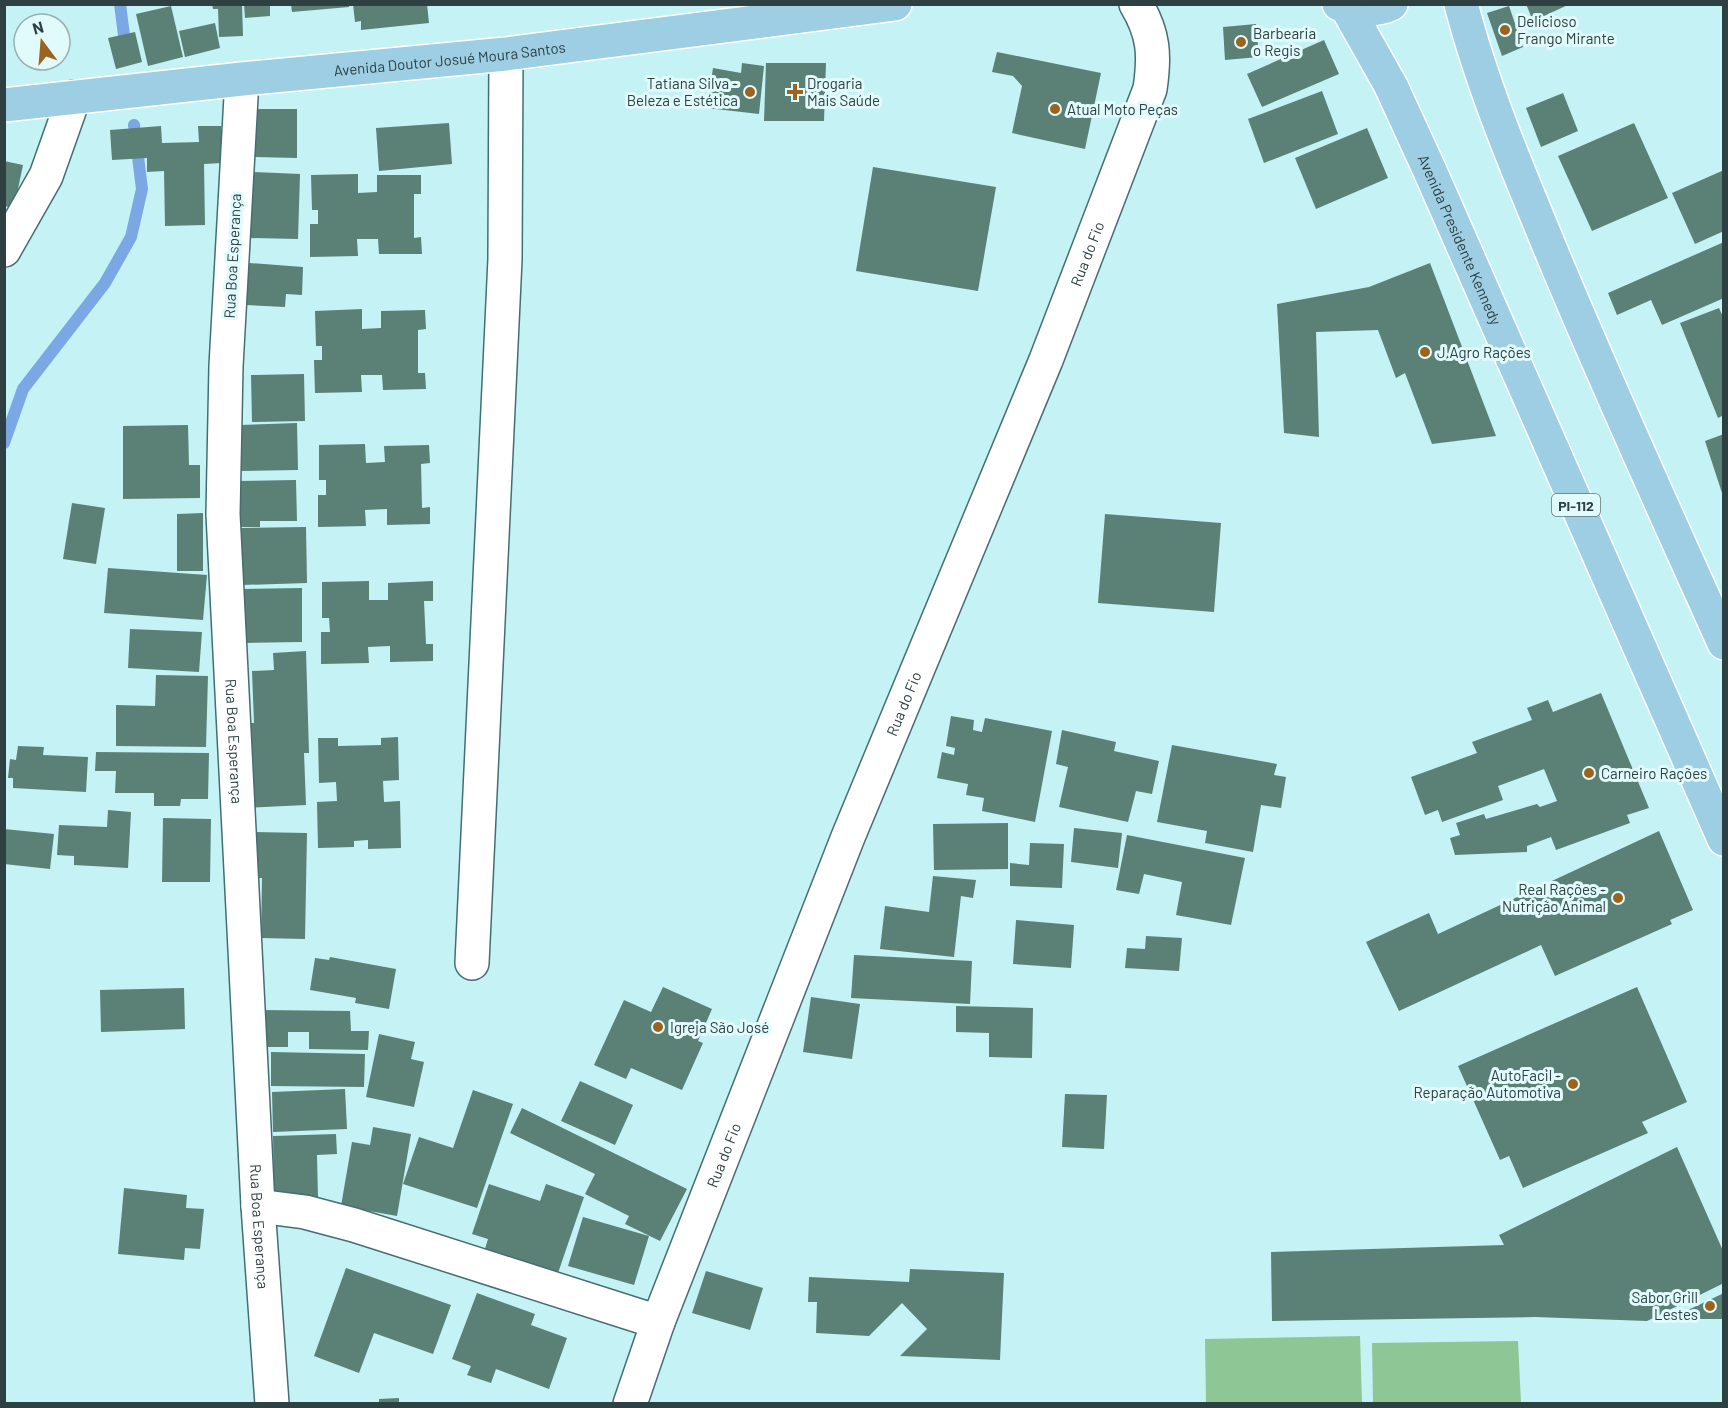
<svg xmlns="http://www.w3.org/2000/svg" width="1728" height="1408" font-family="Barlow,sans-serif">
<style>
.green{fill:#8ec695}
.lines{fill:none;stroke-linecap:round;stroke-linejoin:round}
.stream{stroke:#7ba8e4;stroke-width:12}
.building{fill:#5b8076}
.minor-casing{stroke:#456e71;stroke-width:36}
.major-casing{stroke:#fff;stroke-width:36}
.minor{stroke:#fff;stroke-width:33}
.major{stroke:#9dcee3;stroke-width:33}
.poi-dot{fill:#9b631e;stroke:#e1fbfd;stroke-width:2}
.labels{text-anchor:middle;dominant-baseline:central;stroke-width:6;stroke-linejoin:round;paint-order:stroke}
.shield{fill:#e1fbfd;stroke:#647879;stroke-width:1.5}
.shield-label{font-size:14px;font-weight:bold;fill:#2e4041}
.poi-label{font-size:15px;fill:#2e4041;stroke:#e1fbfd;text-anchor:start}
.street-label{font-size:15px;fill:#2e4041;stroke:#e1fbfd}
</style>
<rect width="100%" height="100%" fill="#c5f2f5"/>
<g class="green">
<path d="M1360,1336L1362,1403H1206L1205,1339Z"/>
<path d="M1518,1341L1521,1403H1373L1372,1343Z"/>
</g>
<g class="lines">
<g class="stream">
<path d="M120,4L126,51"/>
<path d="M4,443L23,389L105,283L131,237L142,189L134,125"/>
</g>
</g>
<g class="building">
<path d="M212,4H242L243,36L219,37L218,9H213Z"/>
<path d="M244,4H270V16L245,18Z"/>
<path d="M291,4H349V7L292,12Z"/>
<path d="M353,4H427L429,23L361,30V21L355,22Z"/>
<path d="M1526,4H1570L1533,21Z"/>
<path d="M171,6L183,57L148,66L136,14Z"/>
<path d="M1509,6L1523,47L1502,56L1487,13Z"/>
<path d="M215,23L220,48L185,57L179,31Z"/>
<path d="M1256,24L1259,57L1225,60L1223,27Z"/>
<path d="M135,32L142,62L116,69L108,38Z"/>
<path d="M1324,40L1339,74L1262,107L1247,74Z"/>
<path d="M997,52L1101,73L1085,149L1012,133L1022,86L1013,76L992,72Z"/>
<path d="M742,63L764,66L759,114L707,108L713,68L741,73Z"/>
<path d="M766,63H826L824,121H764Z"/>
<path d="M1322,91L1338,134L1264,163L1248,119Z"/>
<path d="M1563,93L1578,131L1541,147L1526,108Z"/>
<path d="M255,109H297V158L254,157Z"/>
<path d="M449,123L452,164L379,171L376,128Z"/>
<path d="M1634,123L1668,198L1592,231L1558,156Z"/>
<path d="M161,126L162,143L199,142L198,126H221L222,163L204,164L205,225L165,226L164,171L147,172V158L112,160L110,130Z"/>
<path d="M1367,128L1388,178L1316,209L1295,158Z"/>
<path d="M4,161L23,165L14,208L4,206Z"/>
<path d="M873,167L996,187L978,291L856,271Z"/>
<path d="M1724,170V231L1695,244L1672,193Z"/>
<path d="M253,172L300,174L298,239L250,238Z"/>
<path d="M358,174V193L377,192V175H421V194H414V238L421,237L422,254H379L378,239H357L358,256L310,257V224H318V210H312L311,175Z"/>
<path d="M1724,242V298L1662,325L1651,300L1617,315L1608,293Z"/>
<path d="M249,263L303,267L302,295L286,294L285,307L246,305Z"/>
<path d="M1430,263L1496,436L1432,444L1405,373L1396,378L1378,330L1316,332L1319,437L1284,433L1277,304L1369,287Z"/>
<path d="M1719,308L1724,319V415L1718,418L1680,323Z"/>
<path d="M362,309V329L381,328V311L425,310L426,329L418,330V373H425L426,389L383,390L382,375H361L362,392L315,393L314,360H322V346H316L315,311Z"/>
<path d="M304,374L305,421L252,422L251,375Z"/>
<path d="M297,423L298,470L241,471L240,425Z"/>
<path d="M188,425L189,465H200V498L123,499V426Z"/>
<path d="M1724,434V496H1723L1705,441Z"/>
<path d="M365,444L366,463L385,462L384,446L429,445L430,463L421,464L422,508L430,507V524L387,525V509L365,510L366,526L318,527V495H326V480H319V445Z"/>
<path d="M296,480L297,521H260V527H237L236,481Z"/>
<path d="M72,503L105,508L96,564L63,559Z"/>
<path d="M203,513V571H177V514Z"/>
<path d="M1105,514L1221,523L1214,612L1098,603Z"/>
<path d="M306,527L307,583L242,585L241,528Z"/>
<path d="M108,568L207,575L203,620L104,613Z"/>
<path d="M369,581V600H388V583L433,581V601H424L426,644H433V661L390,662V646L368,647L369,663L321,664V632H330L329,618H322V582Z"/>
<path d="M302,588V642L244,643V589Z"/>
<path d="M130,629L202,632L199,672L128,668Z"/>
<path d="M306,651L309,753H304L306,805L246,808L243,723H254L252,671L274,670L273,653Z"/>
<path d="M156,675L208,676L206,747L116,746V705L155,706Z"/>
<path d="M1601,693L1649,808L1627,815L1630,823L1556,850L1551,837L1527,846V852L1455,855L1450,838L1460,835L1456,823L1484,814L1486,819L1537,804L1540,807L1557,801L1544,769L1498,786L1503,800L1442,822L1438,810L1425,815L1411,777L1477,753L1472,742L1532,720L1527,708L1548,700L1553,712Z"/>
<path d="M951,716L974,720L973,730L982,732L985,718L1052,731L1035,822L982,811L984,798L966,795L968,784L937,778L942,752L954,755L955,748L946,746Z"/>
<path d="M1062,730L1116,742L1114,751L1159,761L1152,794L1136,791L1128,822L1059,807L1068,767L1056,764Z"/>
<path d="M398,737L399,780L383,781L384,802L400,801L401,848L368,849V840L354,841V847L318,848L317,802L337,801L336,782L319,783L318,738H338V746L381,745V738Z"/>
<path d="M1172,745L1277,764L1274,775L1286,777L1281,808L1261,805L1253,852L1205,843L1207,831L1157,822Z"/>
<path d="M18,746L44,747L43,755L88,757L86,792L13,788V778H8L10,759L16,760Z"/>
<path d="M96,752L209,753L208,799H181L180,806H154V793H115L116,771H95Z"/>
<path d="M108,810L131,812L128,868L74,865V856L57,855L59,825L107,827Z"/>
<path d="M163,818L211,819L210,882H162Z"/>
<path d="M1008,823V869L934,870L933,824Z"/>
<path d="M1074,828L1122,833L1118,868L1071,862Z"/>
<path d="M4,829L54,834L50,869L4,864Z"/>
<path d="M1659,831L1693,910L1670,920L1672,924L1555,976L1541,945L1399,1011L1366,942L1429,913L1438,934Z"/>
<path d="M252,832L307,833L305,939L261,938L262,878H250Z"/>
<path d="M1127,835L1245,858L1231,925L1176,915L1182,882L1144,874L1139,894L1116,890Z"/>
<path d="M1030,843L1064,844L1062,888L1010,886V863L1029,865Z"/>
<path d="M933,876L976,880L973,898L961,896L954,957L880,949L885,906L929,912Z"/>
<path d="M1016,920L1074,925L1071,968L1013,964Z"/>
<path d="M1146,936L1182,938L1179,971L1125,968L1127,948L1145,949Z"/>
<path d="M854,955L972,961L970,1004L851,998Z"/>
<path d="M330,957L396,969L389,1009L355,1003L356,998L310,990L315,958L329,960Z"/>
<path d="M663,987L712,1009L698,1041L703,1043L682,1090L631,1068L626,1079L594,1065L624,1000L651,1012Z"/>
<path d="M1637,987L1687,1102L1642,1122L1648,1133L1523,1188L1509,1156L1500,1160L1458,1066Z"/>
<path d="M184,988L185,1029L101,1032L100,990Z"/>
<path d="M811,997L860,1004L852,1059L803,1052Z"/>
<path d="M956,1006L1033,1008L1032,1058L989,1057V1033L956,1032Z"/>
<path d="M261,1010L350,1011L351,1031H369L368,1050L309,1049V1032H288V1047H261Z"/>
<path d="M379,1034L415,1042L411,1059L424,1062L414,1107L366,1097Z"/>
<path d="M271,1052L365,1054L364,1087L271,1086Z"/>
<path d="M580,1081L633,1105L615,1145L561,1121Z"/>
<path d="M345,1089L347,1129L273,1132L272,1092Z"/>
<path d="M473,1090L513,1104L477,1208L403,1184L419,1137L453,1148Z"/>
<path d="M1065,1094L1107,1095L1104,1149L1062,1147Z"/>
<path d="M522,1108L687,1189L660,1241L625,1224L629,1216L585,1194L595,1174L510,1133Z"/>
<path d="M373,1127L411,1134L397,1216L341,1206L352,1142L370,1145Z"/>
<path d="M336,1134L337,1154L317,1155L318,1197L274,1198L273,1136Z"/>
<path d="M1677,1147L1724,1253V1283L1647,1321L1535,1317L1272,1321L1271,1252L1504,1245L1499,1235Z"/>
<path d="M489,1184L540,1201L546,1184L584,1197L557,1276L484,1252L488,1239L472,1234Z"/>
<path d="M124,1188L187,1195L186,1208L204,1209L200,1249L185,1248L184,1260L118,1254Z"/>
<path d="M583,1217L649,1236L634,1285L568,1266Z"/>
<path d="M346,1268L451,1305L433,1354L374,1333L359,1373L314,1356Z"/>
<path d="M910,1269L1004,1273L1000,1360L900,1356L927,1329L902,1303L869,1336L816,1333L817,1302H808L809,1277L909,1282Z"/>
<path d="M706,1271L763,1288L750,1330L692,1313Z"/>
<path d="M477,1293L535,1314L531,1325L567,1338L549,1389L496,1369L491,1383L467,1375L471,1366L452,1359Z"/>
<path d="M1724,1293V1319H1669Z"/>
<path d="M399,1398V1404H379V1399Z"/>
</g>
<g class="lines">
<g class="minor-casing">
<g id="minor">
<path id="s1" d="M242,79L226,366L223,514L258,1206L272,1404"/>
<path d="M4,250L46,176L74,97"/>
<path d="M472,963L505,259L506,54"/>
<path d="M258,1206L305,1212L354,1225L658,1322"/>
<path id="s2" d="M630,1404L658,1322L848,837L1046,360L1150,89C1155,55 1154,34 1136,4"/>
</g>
</g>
<g class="major-casing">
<g id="major">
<path d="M1339,4C1354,10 1377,11 1391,4"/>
<path d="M1461,4C1483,88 1517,168 1550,248C1605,381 1665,512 1724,643"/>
<path id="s3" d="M1347,8L1391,86L1430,171L1724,839"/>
<path id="s4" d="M4,105L242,79L506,54L895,4"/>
</g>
</g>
<use href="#minor" class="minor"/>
<use href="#major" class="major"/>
</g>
<g class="poi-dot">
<circle cx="1505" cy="30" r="6"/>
<circle cx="1241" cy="42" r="6"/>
<circle cx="750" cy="92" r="6"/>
<path d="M792 83h6v6h6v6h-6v6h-6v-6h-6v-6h6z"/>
<circle cx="1055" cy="109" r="6"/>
<circle cx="1425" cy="352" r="6"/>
<circle cx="1589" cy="773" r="6"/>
<circle cx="1618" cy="898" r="6"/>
<circle cx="658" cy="1027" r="6"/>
<circle cx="1573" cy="1084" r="6"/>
<circle cx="1710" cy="1306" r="6"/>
</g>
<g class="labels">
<rect class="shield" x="1552" y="494" width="48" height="22" rx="4.5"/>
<g class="shield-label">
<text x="1576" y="505">PI-112</text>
</g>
<g class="poi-label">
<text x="1517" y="21">Delicioso<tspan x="1517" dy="17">Frango Mirante</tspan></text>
<text x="1253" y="33">Barbearia<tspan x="1253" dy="17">o Regis</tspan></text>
<text x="738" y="83" text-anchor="end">Tatiana Silva -<tspan x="738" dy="17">Beleza e Estética</tspan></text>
<text x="807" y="83">Drogaria<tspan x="807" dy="17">Mais Saúde</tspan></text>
<text x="1067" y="109">Atual Moto Peças</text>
<text x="1437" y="352">J.Agro Rações</text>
<text x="1601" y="773">Carneiro Rações</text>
<text x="1606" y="889" text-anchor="end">Real Rações -<tspan x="1606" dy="17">Nutrição Animal</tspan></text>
<text x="670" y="1027">Igreja São José</text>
<text x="1561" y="1075" text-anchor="end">AutoFacil -<tspan x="1561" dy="17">Reparação Automotiva</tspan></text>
<text x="1698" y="1297" text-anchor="end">Sabor Grill<tspan x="1698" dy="17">Lestes</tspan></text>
</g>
<g class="street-label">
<text stroke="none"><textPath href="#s4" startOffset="448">Avenida Doutor Josué Moura Santos</textPath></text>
<text stroke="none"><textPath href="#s3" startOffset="258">Avenida Presidente Kennedy</textPath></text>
<text stroke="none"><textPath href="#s2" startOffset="1238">Rua do Fio</textPath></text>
<text transform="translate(232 256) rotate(-87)">Rua Boa Esperança</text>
<text stroke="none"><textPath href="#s2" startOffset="752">Rua do Fio</textPath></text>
<text stroke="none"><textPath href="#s1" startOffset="663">Rua Boa Esperança</textPath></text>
<text stroke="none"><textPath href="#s2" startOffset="266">Rua do Fio</textPath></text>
<text stroke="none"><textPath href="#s1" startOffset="1149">Rua Boa Esperança</textPath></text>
</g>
</g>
<rect width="1728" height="1408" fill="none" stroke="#2e4041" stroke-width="12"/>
<g transform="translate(42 42) rotate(344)"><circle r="28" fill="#e1fbfd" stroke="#99b0b2" stroke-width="1.5"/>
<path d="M0-4.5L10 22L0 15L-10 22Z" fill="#9b631e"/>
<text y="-9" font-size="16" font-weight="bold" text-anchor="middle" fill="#2e4041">N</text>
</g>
</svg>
